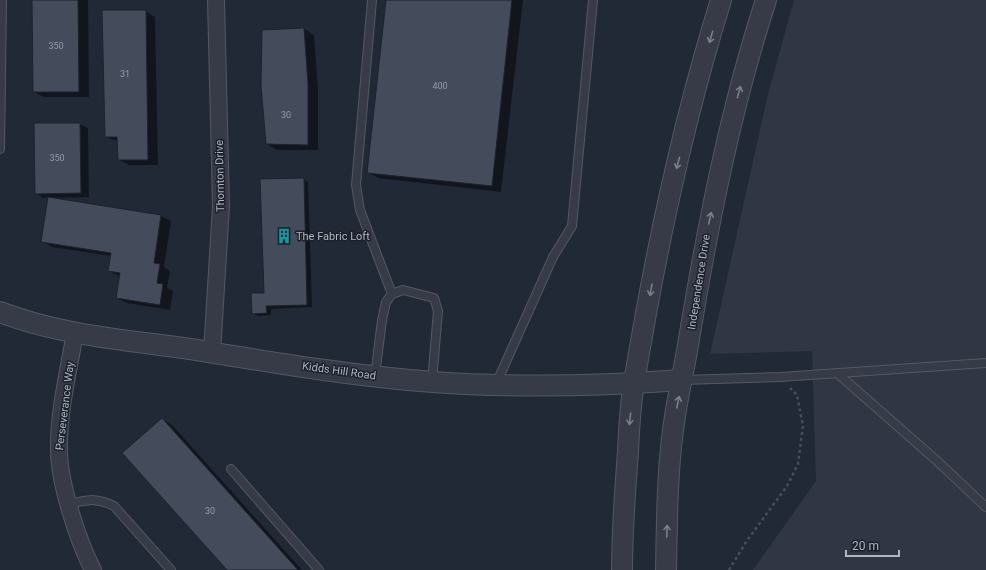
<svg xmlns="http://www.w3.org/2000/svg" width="986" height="570" font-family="Roboto,sans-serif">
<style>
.airport{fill:#303643}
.shadow{fill:#0007}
.building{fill:#444c5b;stroke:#1d222e}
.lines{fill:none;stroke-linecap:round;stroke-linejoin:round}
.service-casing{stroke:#535965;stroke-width:10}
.minor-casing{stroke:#535965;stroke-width:18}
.tertiary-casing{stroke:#535965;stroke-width:22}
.path{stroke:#425155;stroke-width:2.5;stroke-dasharray:3 3;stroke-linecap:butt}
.service{stroke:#363b47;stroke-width:8}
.minor{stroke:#363b47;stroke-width:16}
.tertiary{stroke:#363b47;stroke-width:20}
.oneway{stroke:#797f8b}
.labels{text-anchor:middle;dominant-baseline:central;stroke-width:3;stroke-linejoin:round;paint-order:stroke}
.number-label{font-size:9px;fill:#959ca9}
.street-label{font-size:11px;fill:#b0b6c3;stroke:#1b212b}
.poi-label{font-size:11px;fill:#b0b6c3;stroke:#1b212b;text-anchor:start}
</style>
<rect width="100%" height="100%" fill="#222936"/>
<path class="airport" d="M794,0H986V570H753L816,481L812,351L710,354L768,94Z"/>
<g class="shadow">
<path d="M33,0H88L89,97H44L34,92Z"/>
<path d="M387,0H523L501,192L378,178L368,172Z"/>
<path d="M145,11L155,17L158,165H129L119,160V142L106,137Z"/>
<path d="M304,29L314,35L318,90V150H277L267,144Z"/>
<path d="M35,124H80L88,128L89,197L53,198L161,216L171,221L164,267L170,271L167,288L173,291L170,310L127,303L117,298L121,277L109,271L111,256L52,247L42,241L49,197L43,198L36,193Z"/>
<path d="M303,179L308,182L312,307L271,309V315L258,316L253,313L265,294Z"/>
<path d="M162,419L172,425L302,570H228Z"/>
</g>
<g class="building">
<path d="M32,0H78L79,92H33Z"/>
<path d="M386,0H512L492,186L367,173Z"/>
<path d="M102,10H146L148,160H118L117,137H105Z"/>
<path d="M304,28L308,84V145L266,144L261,86L262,30Z"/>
<path d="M34,123H80L81,193L35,194Z"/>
<path d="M304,178L307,305L266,306L267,313L252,314L251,293H264L260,179Z"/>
<path d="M48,197L161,215L154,263L160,264L157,283L163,284L160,305L116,298L120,273L108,271L111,253L41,242Z"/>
<path d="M162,418L298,570H227L122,453Z"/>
</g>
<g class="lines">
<g class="service-casing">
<g id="service">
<path d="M372,0L356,185L360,210L392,294"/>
<path d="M0,149L2,0"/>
<path d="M837,373L936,460L986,507"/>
<path d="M375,376L382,320L386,302L392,294L403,290L434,298L438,311L432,382"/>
<path d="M682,380L780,377L986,363"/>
<path d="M496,384L553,257L572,226L593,0"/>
<path d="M231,469L319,570"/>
<path d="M69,504C88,500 96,497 114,506L171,570"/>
</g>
</g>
<g class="minor-casing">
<g id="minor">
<path d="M75,332C69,370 58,412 59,450C59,483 78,541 93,570"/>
<path d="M212,353L221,206L216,0"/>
</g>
</g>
<g class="tertiary-casing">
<g id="tertiary">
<path d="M0,312C59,335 127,340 190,349C270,362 352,376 433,382C516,388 600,386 682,380"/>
<path d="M622,570C622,531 625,491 628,452C629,429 630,406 634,383C655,254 682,125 721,0"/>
<path d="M666,570C667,520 667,466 675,416C679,390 685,365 689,339C708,224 730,111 766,0"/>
</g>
</g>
<path class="path" d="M729,570L746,542L787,486L798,464L803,426L797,395L790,388"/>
<use href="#service" class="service"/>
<use href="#minor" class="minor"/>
<use href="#tertiary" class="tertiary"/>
</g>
<defs><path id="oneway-shaft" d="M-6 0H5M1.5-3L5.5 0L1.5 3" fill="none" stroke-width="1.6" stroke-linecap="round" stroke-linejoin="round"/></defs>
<g class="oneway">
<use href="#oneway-shaft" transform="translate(711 37) rotate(106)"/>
<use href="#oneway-shaft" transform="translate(739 92) rotate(-74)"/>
<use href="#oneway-shaft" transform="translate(678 163) rotate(105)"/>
<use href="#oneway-shaft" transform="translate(710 218) rotate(-77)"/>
<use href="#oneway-shaft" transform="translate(651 290) rotate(100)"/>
<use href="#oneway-shaft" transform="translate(678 402) rotate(-78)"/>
<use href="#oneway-shaft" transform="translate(630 419) rotate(96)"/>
<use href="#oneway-shaft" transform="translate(667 531) rotate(-88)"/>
</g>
<defs>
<g id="building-bare" transform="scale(1.2)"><path d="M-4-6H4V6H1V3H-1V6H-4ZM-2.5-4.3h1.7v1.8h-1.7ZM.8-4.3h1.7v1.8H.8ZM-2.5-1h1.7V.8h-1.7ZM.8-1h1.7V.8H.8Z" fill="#0f9aa8" stroke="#1b212b" stroke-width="2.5" paint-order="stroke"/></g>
</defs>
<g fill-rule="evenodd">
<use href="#building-bare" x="284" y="236"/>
</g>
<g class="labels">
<g class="number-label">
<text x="56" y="46">350</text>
<text x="125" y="74">31</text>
<text x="440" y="86">400</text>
<text x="286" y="115">30</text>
<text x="57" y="158">350</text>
<text x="210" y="511">30</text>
</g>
<g class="street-label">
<text transform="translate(220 176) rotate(-91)">Thornton Drive</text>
<text transform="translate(699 282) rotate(-81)">Independence Drive</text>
<text transform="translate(339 371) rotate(8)">Kidds Hill Road</text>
<text transform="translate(65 406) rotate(-83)">Perseverance Way</text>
</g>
<g class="poi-label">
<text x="296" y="236">The Fabric Loft</text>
</g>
</g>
<path d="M846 550v6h53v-6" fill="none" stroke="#b0b6c3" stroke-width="2"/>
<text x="852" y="550" font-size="12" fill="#b0b6c3" stroke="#1b212b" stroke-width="3" paint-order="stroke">20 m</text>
</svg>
